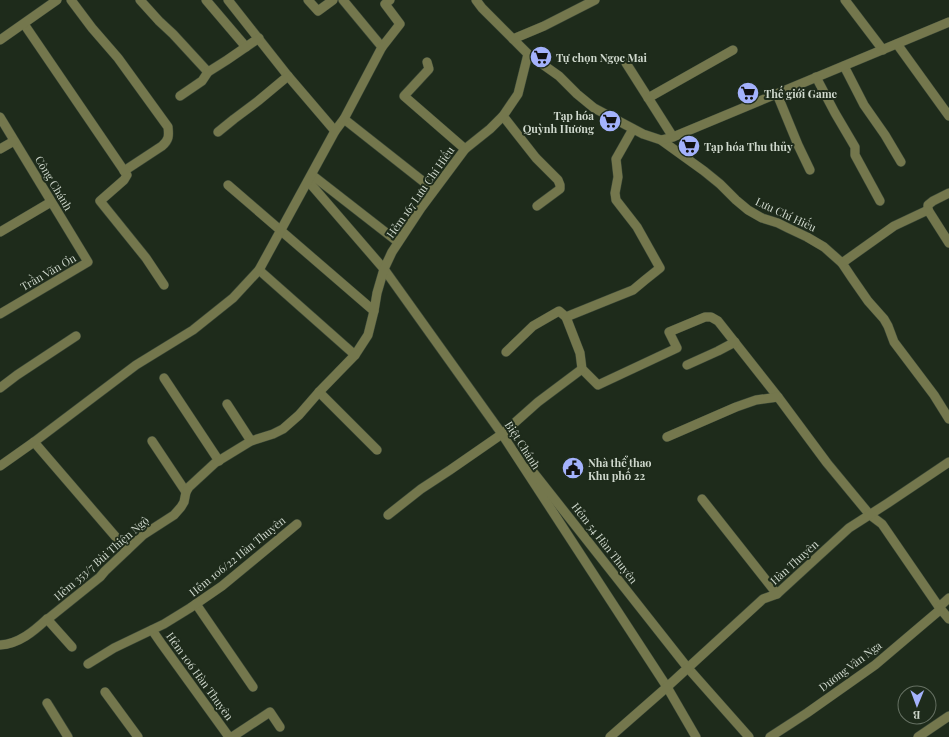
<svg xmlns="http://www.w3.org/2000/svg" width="949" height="737" font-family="'Playfair Display',serif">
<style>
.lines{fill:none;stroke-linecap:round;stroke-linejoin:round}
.minor-casing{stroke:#3a4737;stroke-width:10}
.minor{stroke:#74774d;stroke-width:9}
.labels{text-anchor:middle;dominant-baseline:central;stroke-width:4;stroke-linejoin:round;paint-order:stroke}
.poi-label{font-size:11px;font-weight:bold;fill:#cfd8cd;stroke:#1e2b1b;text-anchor:start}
.street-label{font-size:11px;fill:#cfd8cd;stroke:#1e2b1b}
</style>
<rect width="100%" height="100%" fill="#1e2b1b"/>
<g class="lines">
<g class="minor-casing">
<g id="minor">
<path d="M71,0L92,28L118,58L168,127C169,136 169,140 162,146L124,171"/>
<path d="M140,0L159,21L173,34L208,72"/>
<path d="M206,0L246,47"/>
<path d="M228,0L288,76L335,131"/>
<path d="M308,0L318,11L333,0"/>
<path d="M343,0L382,47"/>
<path d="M476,0L482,8L528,54L559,76L577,94L594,108L643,134L661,140L704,171L720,184L736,200L748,210L762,218L778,223L788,228L807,237L824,247L842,263L852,278L868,301L884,319L888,326L894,342L934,395L949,419"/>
<path d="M845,0L883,50"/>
<path d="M24,24L127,175L124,180L100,201L146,258L164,285"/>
<path d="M513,39L544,26L595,0"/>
<path d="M0,40L57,0"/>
<path d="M897,44L949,116"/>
<path d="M427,62L429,69L404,96L465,149"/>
<path d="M626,63L673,137"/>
<path d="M844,66L864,105L885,135L901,162"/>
<path d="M816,77L835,113L855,147V155L880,201"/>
<path d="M777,94L798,145L810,170"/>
<path d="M180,96L202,81L208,72L227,60L259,38"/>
<path d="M648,98L733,50"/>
<path d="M503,116L536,158L558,180L560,185V189L537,206"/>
<path d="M0,117L88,262L0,314"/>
<path d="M344,119L434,190"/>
<path d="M218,132L234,119L258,101L288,76"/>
<path d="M661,140L673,137L949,22"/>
<path d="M0,149L14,141"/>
<path d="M312,175L398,242"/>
<path d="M308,181L384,269L502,434L667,687L696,737"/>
<path d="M228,185L374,311"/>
<path d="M928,210L949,243"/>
<path d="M928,210V205L933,201L949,193"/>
<path d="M0,232L51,202"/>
<path d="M842,263L894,226L928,210"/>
<path d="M259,270L355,355"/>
<path d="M566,317L580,353L582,369L598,385L677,348L669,332L705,317H711L718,321L778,397L827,463L870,515L882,524L939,607L949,619"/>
<path d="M506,352L533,326L559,311L566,317L613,298L633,290L645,280L660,268L637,227L616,200L615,193L618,177L616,159L633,129"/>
<path d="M687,365L718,351L735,342"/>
<path d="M164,378L219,461"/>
<path d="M0,388L17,375L76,336"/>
<path d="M319,392L377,450"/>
<path d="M227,404L251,441"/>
<path d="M667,437L736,407L756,400L778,397"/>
<path d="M152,441L186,492"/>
<path d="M34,442L127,550"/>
<path d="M0,466L34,442L136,365L193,330L233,298L259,270L335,131L344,119L382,47L400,24L385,4L390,0"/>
<path d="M530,468L687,667L749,737"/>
<path d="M702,499L777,594"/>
<path d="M388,515L421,489L450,470L502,434L538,402L582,369"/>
<path d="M196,604L253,687"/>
<path d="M939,607L949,598"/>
<path d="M47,619L72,647"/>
<path d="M152,630L161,643L229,737"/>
<path d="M0,645C19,644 34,631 47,619L49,618L100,577L105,571L143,535L174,515L181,507L184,502L186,492L189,487L215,463L251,441L273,434L283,429L299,415L319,392L355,355L368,335L374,311L377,293L384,269L392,252L421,208L465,149L490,129L503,116L518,94L528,54"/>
<path d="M88,664L114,648L164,624L190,608L222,586L297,524"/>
<path d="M105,692L138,737"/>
<path d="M47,703L68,737"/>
<path d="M232,737L270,712L280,727"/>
<path d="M610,737L667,687L763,599L777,594L849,528L888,503L949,462"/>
<path d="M770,737L807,713L875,665L941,609"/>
<path d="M918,737L949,716"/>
</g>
</g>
<use href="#minor" class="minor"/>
</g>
<defs>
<g id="supermarket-disc" transform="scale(1.15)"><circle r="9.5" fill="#a4b2fc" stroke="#1e2b1b"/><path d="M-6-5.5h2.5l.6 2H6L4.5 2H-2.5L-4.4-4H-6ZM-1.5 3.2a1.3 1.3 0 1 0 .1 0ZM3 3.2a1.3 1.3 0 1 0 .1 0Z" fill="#111"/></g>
<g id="civic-disc" transform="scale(1.15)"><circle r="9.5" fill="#a4b2fc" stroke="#1e2b1b"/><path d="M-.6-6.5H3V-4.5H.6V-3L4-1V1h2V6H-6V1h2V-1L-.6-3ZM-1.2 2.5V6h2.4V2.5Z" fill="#111"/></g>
</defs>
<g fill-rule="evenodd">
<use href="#supermarket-disc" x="541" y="57"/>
<use href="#supermarket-disc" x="748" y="93"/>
<use href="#supermarket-disc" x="610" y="121"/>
<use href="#supermarket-disc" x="689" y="146"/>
<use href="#civic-disc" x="573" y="468"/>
</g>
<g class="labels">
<g class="poi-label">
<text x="556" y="57">Tự chọn Ngọc Mai</text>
<text x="764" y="93">Thế giới Game</text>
<text x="594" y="115" text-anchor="end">Tạp hóa<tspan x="594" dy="13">Quỳnh Hương</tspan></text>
<text x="704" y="146">Tạp hóa Thu thủy</text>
<text x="588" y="462">Nhà thể thao<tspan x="588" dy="13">Khu phố 22</tspan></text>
</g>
<g class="street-label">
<text transform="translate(54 183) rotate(59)">Công Chánh</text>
<text transform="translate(420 192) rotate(-55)">Hẻm 167 Lưu Chí Hiếu</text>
<text transform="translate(786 214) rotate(25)">Lưu Chí Hiếu</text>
<text transform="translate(48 272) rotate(-30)">Trần Văn Ơn</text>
<text transform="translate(523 445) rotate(57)">Biệt Chánh</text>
<text transform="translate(605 543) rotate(52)">Hẻm 54 Hàn Thuyên</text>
<text transform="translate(237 556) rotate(-39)">Hẻm 106/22 Hàn Thuyên</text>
<text transform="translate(101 558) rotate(-41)">Hẻm 353/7 Bùi Thiện Ngộ</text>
<text transform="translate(794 562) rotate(-42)">Hàn Thuyên</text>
<text transform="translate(850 666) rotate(-37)">Dương Vân Nga</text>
<text transform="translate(200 676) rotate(54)">Hẻm 106 Hàn Thuyên</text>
</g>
</g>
<g transform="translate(917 705) rotate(181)"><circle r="19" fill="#1e2b1b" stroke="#657062"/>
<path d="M0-3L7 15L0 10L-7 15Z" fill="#a4b2fc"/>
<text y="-6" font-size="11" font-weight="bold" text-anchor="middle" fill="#cfd8cd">B</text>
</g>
</svg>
